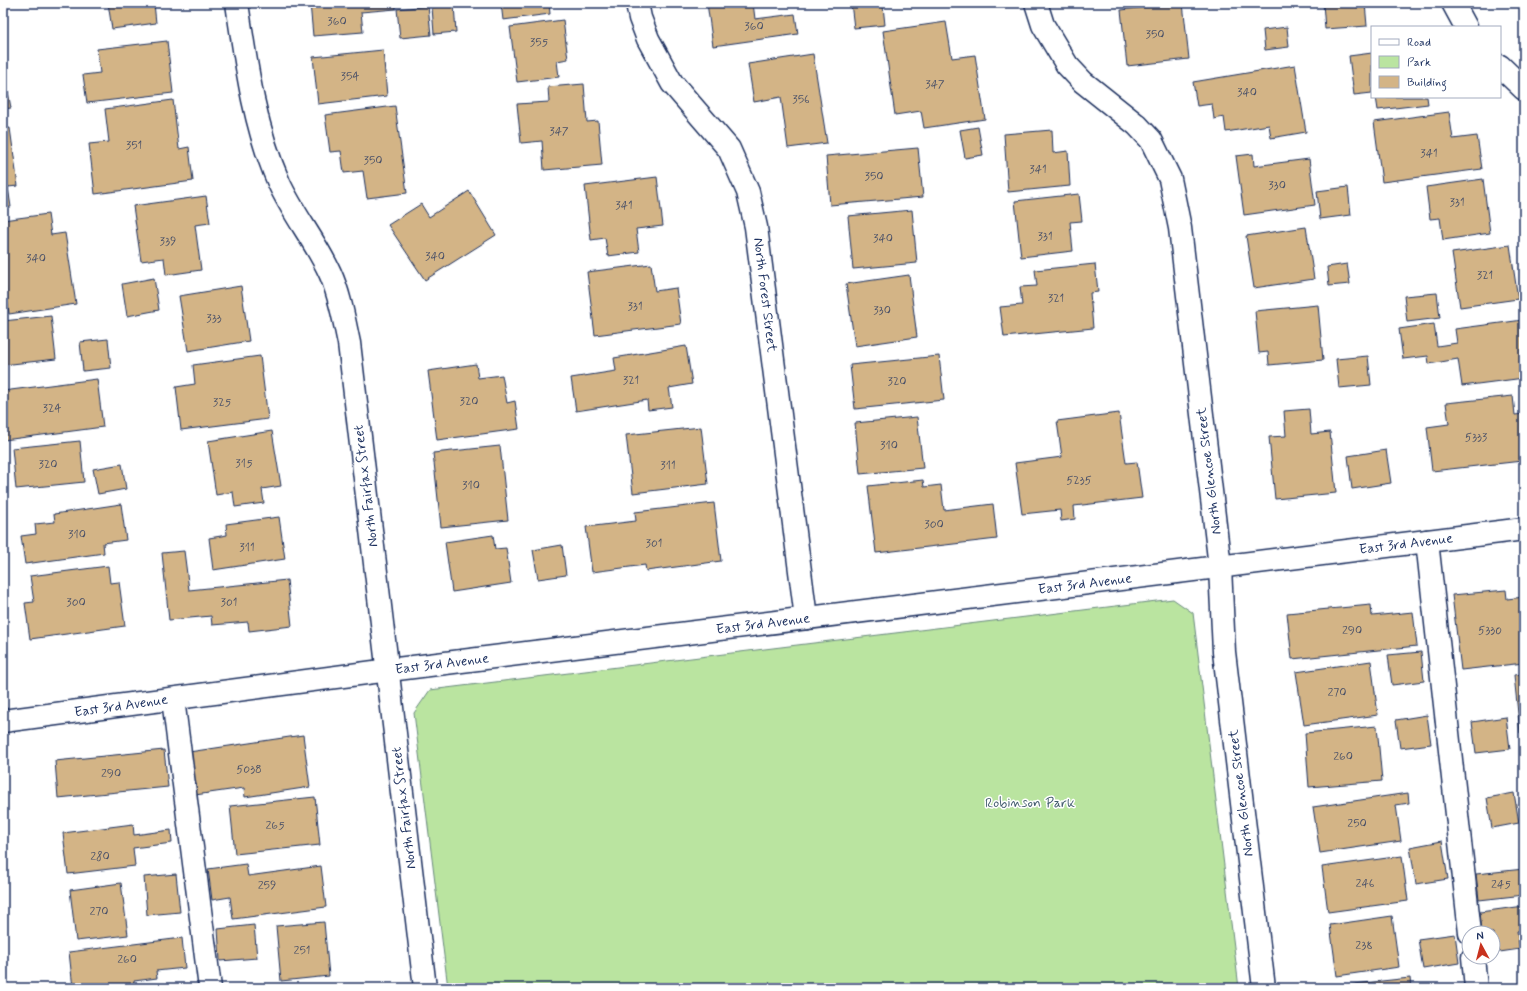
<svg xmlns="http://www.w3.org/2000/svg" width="1527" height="991" font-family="Mynerve,sans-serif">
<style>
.green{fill:#bae4a0;stroke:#6a8a7f}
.building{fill:#d3b486;stroke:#1b2f5e}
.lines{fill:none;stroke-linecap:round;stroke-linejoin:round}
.minor-casing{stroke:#1b2f5e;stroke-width:25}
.minor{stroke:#fff;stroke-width:22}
.labels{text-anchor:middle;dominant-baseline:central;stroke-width:3;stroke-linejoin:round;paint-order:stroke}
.number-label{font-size:12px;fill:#495068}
.street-label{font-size:14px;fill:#1b2f5e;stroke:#fff}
.park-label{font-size:14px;fill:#435c6e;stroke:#fff}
</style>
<rect width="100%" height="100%" fill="#fff"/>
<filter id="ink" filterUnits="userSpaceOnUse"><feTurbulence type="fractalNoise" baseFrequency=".025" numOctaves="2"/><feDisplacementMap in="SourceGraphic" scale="8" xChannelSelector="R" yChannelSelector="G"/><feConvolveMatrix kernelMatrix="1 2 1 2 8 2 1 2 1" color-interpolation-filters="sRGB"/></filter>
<g filter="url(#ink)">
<path class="green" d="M1173,599L1193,613L1239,988H448L414,713L430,690Z"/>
<g class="building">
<path d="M93,3H154L156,23L112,29L108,3L93,6Z"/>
<path d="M310,3H396V9L361,12L363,32L313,36Z"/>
<path d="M501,3H549L550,14L503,20Z"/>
<path d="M707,3H753L755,19L795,14L798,34L713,46Z"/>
<path d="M851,3H905L883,6L885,25L854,28Z"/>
<path d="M1183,3L1189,59L1127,66L1121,10Z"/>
<path d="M1323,3H1365L1367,26L1325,29Z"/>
<path d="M454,5L456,32L434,34L432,7Z"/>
<path d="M428,6L431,35L400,38L397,9Z"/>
<path d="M563,20L568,59L557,61L559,77L517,82L510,27Z"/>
<path d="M946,22L952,58L975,55L985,119L924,128L921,111L895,115L883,31Z"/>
<path d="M1287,27L1289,47L1265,50L1263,30Z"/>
<path d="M167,41L173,93L87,103L83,75L100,73L97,49Z"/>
<path d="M383,50L387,96L318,104L313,57Z"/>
<path d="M1372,53V93L1354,95L1349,56Z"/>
<path d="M813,54L827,143L788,148L781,97L754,102L748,64Z"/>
<path d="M3,64L11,108L3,109Z"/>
<path d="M1295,65L1306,132L1271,138L1269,125L1226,132L1224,117L1214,119L1212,104L1197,106L1193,82Z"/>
<path d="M584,84L587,122L598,121L602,165L544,170L542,141L521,143L517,104L549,102L548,87Z"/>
<path d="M1376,97H1427L1428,104L1378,110Z"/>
<path d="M173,100L179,149L189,147L193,181L95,194L89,144L109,142L105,109Z"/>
<path d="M395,106L407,193L367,198L363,171L344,173L341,151L330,152L325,115Z"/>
<path d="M1449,112L1453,139L1477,136L1482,169L1382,182L1374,122Z"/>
<path d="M978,127L983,155L965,158L960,130Z"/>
<path d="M10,128L18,186L8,187L11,207L3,208V129Z"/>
<path d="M1052,130L1053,153L1068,151L1070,186L1008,192L1004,134Z"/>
<path d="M918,148L923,197L830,205L826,156Z"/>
<path d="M1253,154L1254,166L1309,159L1315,205L1244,215L1236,156Z"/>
<path d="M657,177L663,226L636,229L639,252L608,256L605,238L591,240L585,186Z"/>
<path d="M1483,179L1490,233L1443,240L1440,218L1430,219L1426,187Z"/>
<path d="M1348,187L1351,215L1320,219L1317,191Z"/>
<path d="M469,191L496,235L425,280L388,225L421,204L429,217Z"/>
<path d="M1079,194L1082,221L1070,222L1073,251L1021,257L1015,201Z"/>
<path d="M206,196L210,223L195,225L201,270L166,275L164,258L141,261L133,206Z"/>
<path d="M912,210L917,263L853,269L848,216Z"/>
<path d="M48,214L51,235L65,233L76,304L9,314L5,283H3V220Z"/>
<path d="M1306,227L1314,279L1254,288L1246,236Z"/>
<path d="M1510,245L1518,299L1460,307L1452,253Z"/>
<path d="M651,264L655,291L676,288L681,324L595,335L587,272Z"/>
<path d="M1095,264L1098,292L1090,293L1093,328L1004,337L1000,307L1022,305L1020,287L1037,286L1035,270Z"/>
<path d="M1347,264L1350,284L1329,286L1327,267Z"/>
<path d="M909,275L917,337L855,346L846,284Z"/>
<path d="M154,278L159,310L127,316L122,284Z"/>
<path d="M241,286L249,341L188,351L179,296Z"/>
<path d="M1437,293L1440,318L1407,322L1404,296Z"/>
<path d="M1318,305L1323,360L1269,365L1268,352L1259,353L1255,311Z"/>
<path d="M51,316L56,359L3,365V321Z"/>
<path d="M1523,320L1524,378L1462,386L1458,359L1429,364L1428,356L1403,359L1399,329L1434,324L1437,346L1457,343L1455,329Z"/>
<path d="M108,339L111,368L83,371L80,342Z"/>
<path d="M686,346L692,384L669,388L672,407L648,410L647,400L576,411L571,378L616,371L614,358Z"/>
<path d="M260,356L268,419L181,430L176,387L195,384L193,365Z"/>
<path d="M939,356L944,400L855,409L850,365Z"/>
<path d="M1368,356L1371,385L1339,388L1336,359Z"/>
<path d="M476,364L478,378L502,375L507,403L515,401L519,429L437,440L428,371Z"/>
<path d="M97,379L103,427L4,440L3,391Z"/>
<path d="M1513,396L1515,415L1524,414V449L1521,450L1522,461L1432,471L1427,427L1449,424L1446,403Z"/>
<path d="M1309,409L1311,434L1330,432L1336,493L1275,499L1269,437L1286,436L1284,411Z"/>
<path d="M1119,413L1126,463L1137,462L1142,498L1074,506L1075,519L1061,521L1060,510L1022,514L1015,463L1062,457L1057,421Z"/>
<path d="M917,417L923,468L860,474L855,423Z"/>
<path d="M701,427L708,484L633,493L626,435Z"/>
<path d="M272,431L281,486L262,489L264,503L235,507L233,492L216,495L208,441Z"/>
<path d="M80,441L84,482L16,489L12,448Z"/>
<path d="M500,446L508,520L441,527L433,453Z"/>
<path d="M1386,450L1391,483L1352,489L1348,456Z"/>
<path d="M122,464L126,489L98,494L93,469Z"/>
<path d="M923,480L924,487L941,485L944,510L993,504L997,539L876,553L868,486Z"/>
<path d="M714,503L721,561L646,571L645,565L592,572L586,527L636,521L635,512Z"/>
<path d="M121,504L126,540L103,543L104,553L25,564L21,536L36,534L35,524L55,522L54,514Z"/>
<path d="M279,517L285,559L213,570L209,538L227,535L226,524Z"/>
<path d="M493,535L495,549L506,548L511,583L452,592L445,542Z"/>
<path d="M562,545L566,575L538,579L533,550Z"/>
<path d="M184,551L189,590L287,580L292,626L249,631L248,622L212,625L211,616L169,620L162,553Z"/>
<path d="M108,566L110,583L119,582L125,626L30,639L25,603L34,602L30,576Z"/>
<path d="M1506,590L1507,599L1524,597V663L1461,670L1452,595Z"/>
<path d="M1371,605L1372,616L1413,612L1417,646L1292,659L1287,613Z"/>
<path d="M1421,652L1424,681L1392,685L1388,655Z"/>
<path d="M1371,661L1378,715L1304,725L1296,672Z"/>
<path d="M1524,674V732L1520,733L1514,675Z"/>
<path d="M1427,715L1431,744L1400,748L1396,720Z"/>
<path d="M1506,717L1510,749L1476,753L1472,722Z"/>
<path d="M1377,726L1382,781L1309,787L1305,733Z"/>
<path d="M303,735L310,787L245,797L244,788L195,795L189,752Z"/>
<path d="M164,750L168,787L58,798L55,761Z"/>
<path d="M1408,793L1409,803L1396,805L1401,841L1320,853L1313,807Z"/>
<path d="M1514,793L1519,823L1492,828L1487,798Z"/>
<path d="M315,797L320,845L235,854L230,806Z"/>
<path d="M133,824L134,835L171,830L172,843L133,848L135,866L68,874L63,833Z"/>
<path d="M1442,841L1448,879L1416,884L1410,847Z"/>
<path d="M1402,856L1408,901L1328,912L1322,867Z"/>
<path d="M246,864L248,876L321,866L326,907L233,919L230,897L212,900L208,869Z"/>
<path d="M1524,869V895L1479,900L1476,874Z"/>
<path d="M176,874L180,912L147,915L144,877Z"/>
<path d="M121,883L128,935L76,941L70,890Z"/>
<path d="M1524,906V930L1517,931L1520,949L1493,953V933H1482L1480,912Z"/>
<path d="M1392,916L1399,967L1337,976L1330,925Z"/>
<path d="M324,922L329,976L281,981L276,926Z"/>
<path d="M254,925L257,958L220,961L218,929Z"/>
<path d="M1455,934L1459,963L1423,969L1418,939Z"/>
<path d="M182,938L185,968L156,971L157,978L134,981L135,988H73L69,952Z"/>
<path d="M1410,978L1411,988H1335V986Z"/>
</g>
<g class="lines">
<g class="minor-casing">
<g id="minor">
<path d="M237,3C246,64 254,126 279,183C293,214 316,242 330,273C340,295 344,320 349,343L425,988"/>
<path d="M637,3L640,18L648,39L672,83L729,149L748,192L756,227L806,618"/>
<path d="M1036,3L1043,25L1067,65L1083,82L1137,125L1151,140L1170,179L1180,228L1220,567L1224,652L1264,988"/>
<path d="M1453,3L1466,27"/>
<path d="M1500,66L1524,89"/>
<path d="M1427,541L1470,933"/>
<path d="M173,699L210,988"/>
<path d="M3,721L389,670L1524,529"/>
<path d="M1473,957L1476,988"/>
</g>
</g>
<use href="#minor" class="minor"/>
</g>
</g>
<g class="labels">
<g class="number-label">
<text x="337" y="22">360</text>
<text x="754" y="27">360</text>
<text x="1155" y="35">350</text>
<text x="539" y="43">355</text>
<text x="350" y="77">354</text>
<text x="935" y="85">347</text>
<text x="1247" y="93">340</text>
<text x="801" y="100">356</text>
<text x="559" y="132">347</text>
<text x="134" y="146">351</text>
<text x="1429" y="154">341</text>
<text x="373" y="161">350</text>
<text x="1038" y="170">341</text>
<text x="874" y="177">350</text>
<text x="1277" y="186">330</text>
<text x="1457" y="203">331</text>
<text x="624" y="206">341</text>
<text x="1045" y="237">331</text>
<text x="883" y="239">340</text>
<text x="168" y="242">339</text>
<text x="435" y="257">340</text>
<text x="36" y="259">340</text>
<text x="1485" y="276">321</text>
<text x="1056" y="299">321</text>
<text x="635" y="307">331</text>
<text x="882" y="311">330</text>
<text x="214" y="319">333</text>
<text x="631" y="381">321</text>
<text x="897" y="382">320</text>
<text x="469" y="402">320</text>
<text x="222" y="403">325</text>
<text x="52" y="409">324</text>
<text x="1476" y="438">5333</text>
<text x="889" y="446">310</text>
<text x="244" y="464">315</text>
<text x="48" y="465">320</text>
<text x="668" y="466">311</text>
<text x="1079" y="481">5235</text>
<text x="471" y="486">310</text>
<text x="934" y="525">300</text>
<text x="77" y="535">310</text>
<text x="654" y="544">301</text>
<text x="247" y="548">311</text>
<text x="76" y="603">300</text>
<text x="229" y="603">301</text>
<text x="1352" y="631">290</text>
<text x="1490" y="631">5330</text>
<text x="1337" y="693">270</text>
<text x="1343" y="757">260</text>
<text x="249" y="770">5038</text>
<text x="111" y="774">290</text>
<text x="1357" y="824">250</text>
<text x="275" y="826">265</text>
<text x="100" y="857">280</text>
<text x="1365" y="884">246</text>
<text x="1501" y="885">245</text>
<text x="267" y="886">259</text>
<text x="99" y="912">270</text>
<text x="1364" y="946">238</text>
<text x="302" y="951">251</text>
<text x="127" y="960">260</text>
</g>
<g class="street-label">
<text transform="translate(765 295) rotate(83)">North Forest Street</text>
<text transform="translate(1209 471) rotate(-97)">North Glencoe Street</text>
<text transform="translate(366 486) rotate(-97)">North Fairfax Street</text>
<text transform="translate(1406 544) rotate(-7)">East 3rd Avenue</text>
<text transform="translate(1085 584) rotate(-7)">East 3rd Avenue</text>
<text transform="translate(763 624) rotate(-7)">East 3rd Avenue</text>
<text transform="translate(442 664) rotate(-7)">East 3rd Avenue</text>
<text transform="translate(121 706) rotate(-8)">East 3rd Avenue</text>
<text transform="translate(1241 793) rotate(-97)">North Glencoe Street</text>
<text transform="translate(404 808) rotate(-97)">North Fairfax Street</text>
</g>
<g class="park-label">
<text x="1030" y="803">Robinson Park</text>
</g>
</g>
<rect width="1527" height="991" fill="none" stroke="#fff" stroke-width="16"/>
<rect x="8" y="8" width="1511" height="975" fill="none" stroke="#1b2f5e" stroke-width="1.5" filter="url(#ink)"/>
<rect x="1371" y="26" width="130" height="72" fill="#ffffff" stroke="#a4acbf"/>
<rect x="1379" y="39" width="20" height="6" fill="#ffffff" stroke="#a4acbf"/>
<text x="1407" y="46" font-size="12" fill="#1b2f5e">Road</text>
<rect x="1379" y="56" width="20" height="12" fill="#bae4a0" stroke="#a4acbf"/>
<text x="1407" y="66" font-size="12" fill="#1b2f5e">Park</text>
<rect x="1379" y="76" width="20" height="12" fill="#d3b486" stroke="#a4acbf"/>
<text x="1407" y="86" font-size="12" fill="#1b2f5e">Building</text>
<g transform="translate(1481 945) rotate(353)"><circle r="19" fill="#ffffff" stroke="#a4acbf"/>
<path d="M0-3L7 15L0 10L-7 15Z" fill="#c8321e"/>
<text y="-6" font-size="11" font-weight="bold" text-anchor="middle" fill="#1b2f5e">N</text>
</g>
</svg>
